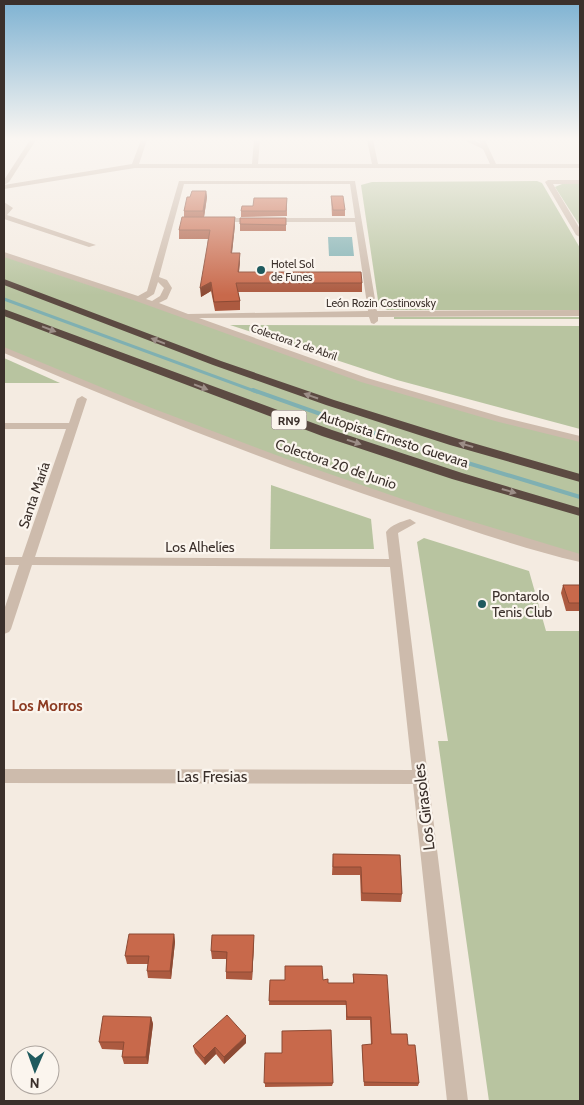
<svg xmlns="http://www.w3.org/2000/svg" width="584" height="1105" font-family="Cabin,sans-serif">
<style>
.green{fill:#b8c4a0}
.water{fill:#7fb0b2}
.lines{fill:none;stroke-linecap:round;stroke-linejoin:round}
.stream-far1{stroke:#7fb0b2;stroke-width:3}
.stream{stroke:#7fb0b2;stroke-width:4}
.street{fill:#cdbbac;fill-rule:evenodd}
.highway{fill:#5c4a42;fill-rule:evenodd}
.wall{fill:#ac5a40}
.shaded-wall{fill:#8c4a34}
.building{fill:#c8694b;stroke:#8c4a34}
.oneway{fill:#9c8e87}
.poi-dot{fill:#1f5a5e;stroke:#fbf5ee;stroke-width:2}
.labels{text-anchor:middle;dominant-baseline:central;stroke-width:4.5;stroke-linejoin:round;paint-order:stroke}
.far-poi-label{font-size:11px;fill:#3b302b;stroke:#fbf5ee;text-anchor:start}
.far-street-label{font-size:11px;fill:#3b302b;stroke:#fbf5ee}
.shield{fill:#fbf5ee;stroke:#756b66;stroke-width:1}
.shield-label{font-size:12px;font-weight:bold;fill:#3b302b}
.street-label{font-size:14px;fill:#3b302b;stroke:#fbf5ee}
.poi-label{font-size:14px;fill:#3b302b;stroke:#fbf5ee;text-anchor:start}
.neighbourhood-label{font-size:15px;font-weight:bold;fill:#8c3b22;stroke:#fbf5ee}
.near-street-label{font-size:16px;fill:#3b302b;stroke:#fbf5ee}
</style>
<rect width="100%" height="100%" fill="#f4ebe1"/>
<g class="green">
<path d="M537,181L542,183L580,248V310H388L379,307L361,185L372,182Z"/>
<path d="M562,184H580V226L555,187Z"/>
<path d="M4,254L139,299L364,380L499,419L580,439V558L382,497L80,383L4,350Z"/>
<rect x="394" y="317" width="186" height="2"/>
<path d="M230,325L580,326V429L397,380Z"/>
<path d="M4,358L60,383H4Z"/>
<path d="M271,485L371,519L374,549H270Z"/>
<path d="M424,538L529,571L546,631H580V1101H489L438,741H448L417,542Z"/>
</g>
<path class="water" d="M328,237H352L354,256H329Z"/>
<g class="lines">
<path class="stream-far1" d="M4,299L257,392"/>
<path class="stream" d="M253,390L405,444L580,497"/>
<g class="street">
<path d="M30,140H36L9,182L4,185L132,164L141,140H147L139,164H252L254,140H260L258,164H372L367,140H373L378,164H490L483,149L464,140H473L481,144L479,140H485L496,164H580V168H135L4,189V180Z"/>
<path d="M548,180H580V184H553L580,229V237L576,235L545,182Z"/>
<path d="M179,181H355L377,311L580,310V316L378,317V321L374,324L371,323L369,317L199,318L367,378L502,417L580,436V442L495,421L361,382L136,301L4,257V252L138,296L147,291ZM184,184H350L355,218H219L215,220L219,222H355L368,311L188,314L159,303L167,299L172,288L167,280L159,277ZM158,282L164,288L160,296L152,301L146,299L154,294Z"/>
<path d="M4,202L13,208L7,215L96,245L89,247L4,219Z"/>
<path d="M4,347L149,407L292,461L437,511L580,554V562C519,548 459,526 399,506C265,461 134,409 4,353Z"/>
<path d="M82,396L87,399L35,557L389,559L386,532C392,524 401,522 410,519L416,523L398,533L468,1101H447L413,784L4,783V769L412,770L390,567L32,565L11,629L9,632L4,634V610L19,565H4V557H22L66,429H4V423H69L77,399Z"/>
</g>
<g class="highway">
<path d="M4,279L221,361L334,400L459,439L580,474V482L450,445L326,405L213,365L4,285Z"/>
<path d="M4,309L332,430L462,473L580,508V516L452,479L322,436L4,316Z"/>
</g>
</g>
<g class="wall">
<path d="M206,191L207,197L204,217H235V225L232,253L240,261L239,272L362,283V292H238L240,301V310L215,311L211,291L201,297L208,239H179V230L184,217V211L190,197Z"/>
<path d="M331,196L345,210V216H332Z"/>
<path d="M287,198V216L241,217V211L253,206Z"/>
<path d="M286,218V231H240V224Z"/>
<path d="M563,585H580V611H566L561,593Z"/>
<path d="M333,854L400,855L402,894L401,902L361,901L360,875H332Z"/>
<path d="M174,934L175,942L171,979L148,978L147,971L148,964H127L125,956Z"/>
<path d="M254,943L252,980L226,979V959H212L211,951Z"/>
<path d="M353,974L391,1034L408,1045L419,1083L418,1086H364L362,1048V1045H371L370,1020H346V1005H269L270,980H323L328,983H353Z"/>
<path d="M151,1017L153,1024L148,1064H124L122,1057L123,1050L102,1049L99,1042Z"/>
<path d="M246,1043L224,1064L216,1054L205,1065L195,1053L193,1046Z"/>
<path d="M265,1053L333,1083L332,1086L265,1087Z"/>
</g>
<g class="shaded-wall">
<path d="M206,191L207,197L204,217L203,211Z"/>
<path d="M235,217V225L231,261V253Z"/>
<path d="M240,253V261L238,281V272Z"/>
<path d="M211,282V291L201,297L200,288Z"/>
<path d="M174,934L175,942L171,979L170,971Z"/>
<path d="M254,935V943L252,980V972Z"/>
<path d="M151,1017L153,1024L148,1064L146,1057Z"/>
<path d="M246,1036V1043L224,1064V1057Z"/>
<path d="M215,1047L216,1054L205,1065L204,1058Z"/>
</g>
<g class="building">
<path d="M192,191H206L203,211H184L187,197H190Z"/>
<path d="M331,196H343L345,210H333Z"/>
<path d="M254,198H287L286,211H241L242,206H253Z"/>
<path d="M182,217H235L231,253H240L238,272H361L362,283H236L240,301L214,302L211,282L200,288L210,230H179Z"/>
<path d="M240,218H286V225L240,224Z"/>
<path d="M563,585H580V603H569Z"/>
<path d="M333,854L400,855L402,894L362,893L361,867H333Z"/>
<path d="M129,934H174L170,971H147L149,956H125Z"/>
<path d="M212,935H254L252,972H226L227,952L211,951Z"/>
<path d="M285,966H322L323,980L328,979V983H354L353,974L387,975L391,1034H407L408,1045H415L419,1083L364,1082L362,1045L372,1044L371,1017H347L346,1001H269L270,980H285Z"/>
<path d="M227,1015L246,1036L224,1057L215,1047L204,1058L193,1046Z"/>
<path d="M103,1016L151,1017L146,1057H122L124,1042H99Z"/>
<path d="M331,1030L333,1083H264L265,1053H282V1031Z"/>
</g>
<defs><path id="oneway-solid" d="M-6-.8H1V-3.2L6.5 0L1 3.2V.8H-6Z" transform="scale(1.25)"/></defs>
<g class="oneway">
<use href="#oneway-solid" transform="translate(49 329) rotate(21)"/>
<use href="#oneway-solid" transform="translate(158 341) rotate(-159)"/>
<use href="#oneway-solid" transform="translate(201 387) rotate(21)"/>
<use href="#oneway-solid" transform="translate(311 396) rotate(-161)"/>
<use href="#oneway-solid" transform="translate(354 442) rotate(18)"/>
<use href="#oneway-solid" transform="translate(466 445) rotate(-164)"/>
<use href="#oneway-solid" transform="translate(509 491) rotate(16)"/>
</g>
<linearGradient id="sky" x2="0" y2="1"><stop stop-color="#7eb2d2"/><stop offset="0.47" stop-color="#faf6f2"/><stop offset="1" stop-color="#faf6f2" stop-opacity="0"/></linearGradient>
<rect width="584" height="295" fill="url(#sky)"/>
<g class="poi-dot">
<circle cx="261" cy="270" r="5"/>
<circle cx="482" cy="604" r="5"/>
</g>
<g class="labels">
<g class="far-poi-label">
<text x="271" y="264">Hotel Sol<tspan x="271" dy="13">de Funes</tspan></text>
</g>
<g class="far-street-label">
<text x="381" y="303">León Rozin Costinovsky</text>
<text transform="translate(294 342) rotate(19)">Colectora 2 de Abril</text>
</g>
<rect class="shield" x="271.5" y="410.5" width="35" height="19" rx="4"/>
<g class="shield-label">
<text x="289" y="420">RN9</text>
</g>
<g class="street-label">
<text transform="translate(394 439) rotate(18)">Autopista Ernesto Guevara</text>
<text transform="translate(336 464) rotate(19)">Colectora 20 de Junio</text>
<text transform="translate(34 495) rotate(-71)">Santa María</text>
<text x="200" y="547">Los Alhelíes</text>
</g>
<g class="poi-label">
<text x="492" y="596">Pontarolo<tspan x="492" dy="16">Tenis Club</tspan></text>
</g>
<g class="neighbourhood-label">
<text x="47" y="706">Los Morros</text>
</g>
<g class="near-street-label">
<text x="212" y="776">Las Fresias</text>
<text transform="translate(424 807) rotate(-97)">Los Girasoles</text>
</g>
</g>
<rect width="584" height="1105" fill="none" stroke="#3b302b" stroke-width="10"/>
<g transform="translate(35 1070) rotate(182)"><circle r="24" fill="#fbf5ee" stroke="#aea6a0"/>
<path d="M0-4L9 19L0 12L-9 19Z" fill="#1f5a5e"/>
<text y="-8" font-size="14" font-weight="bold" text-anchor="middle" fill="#3b302b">N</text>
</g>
</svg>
